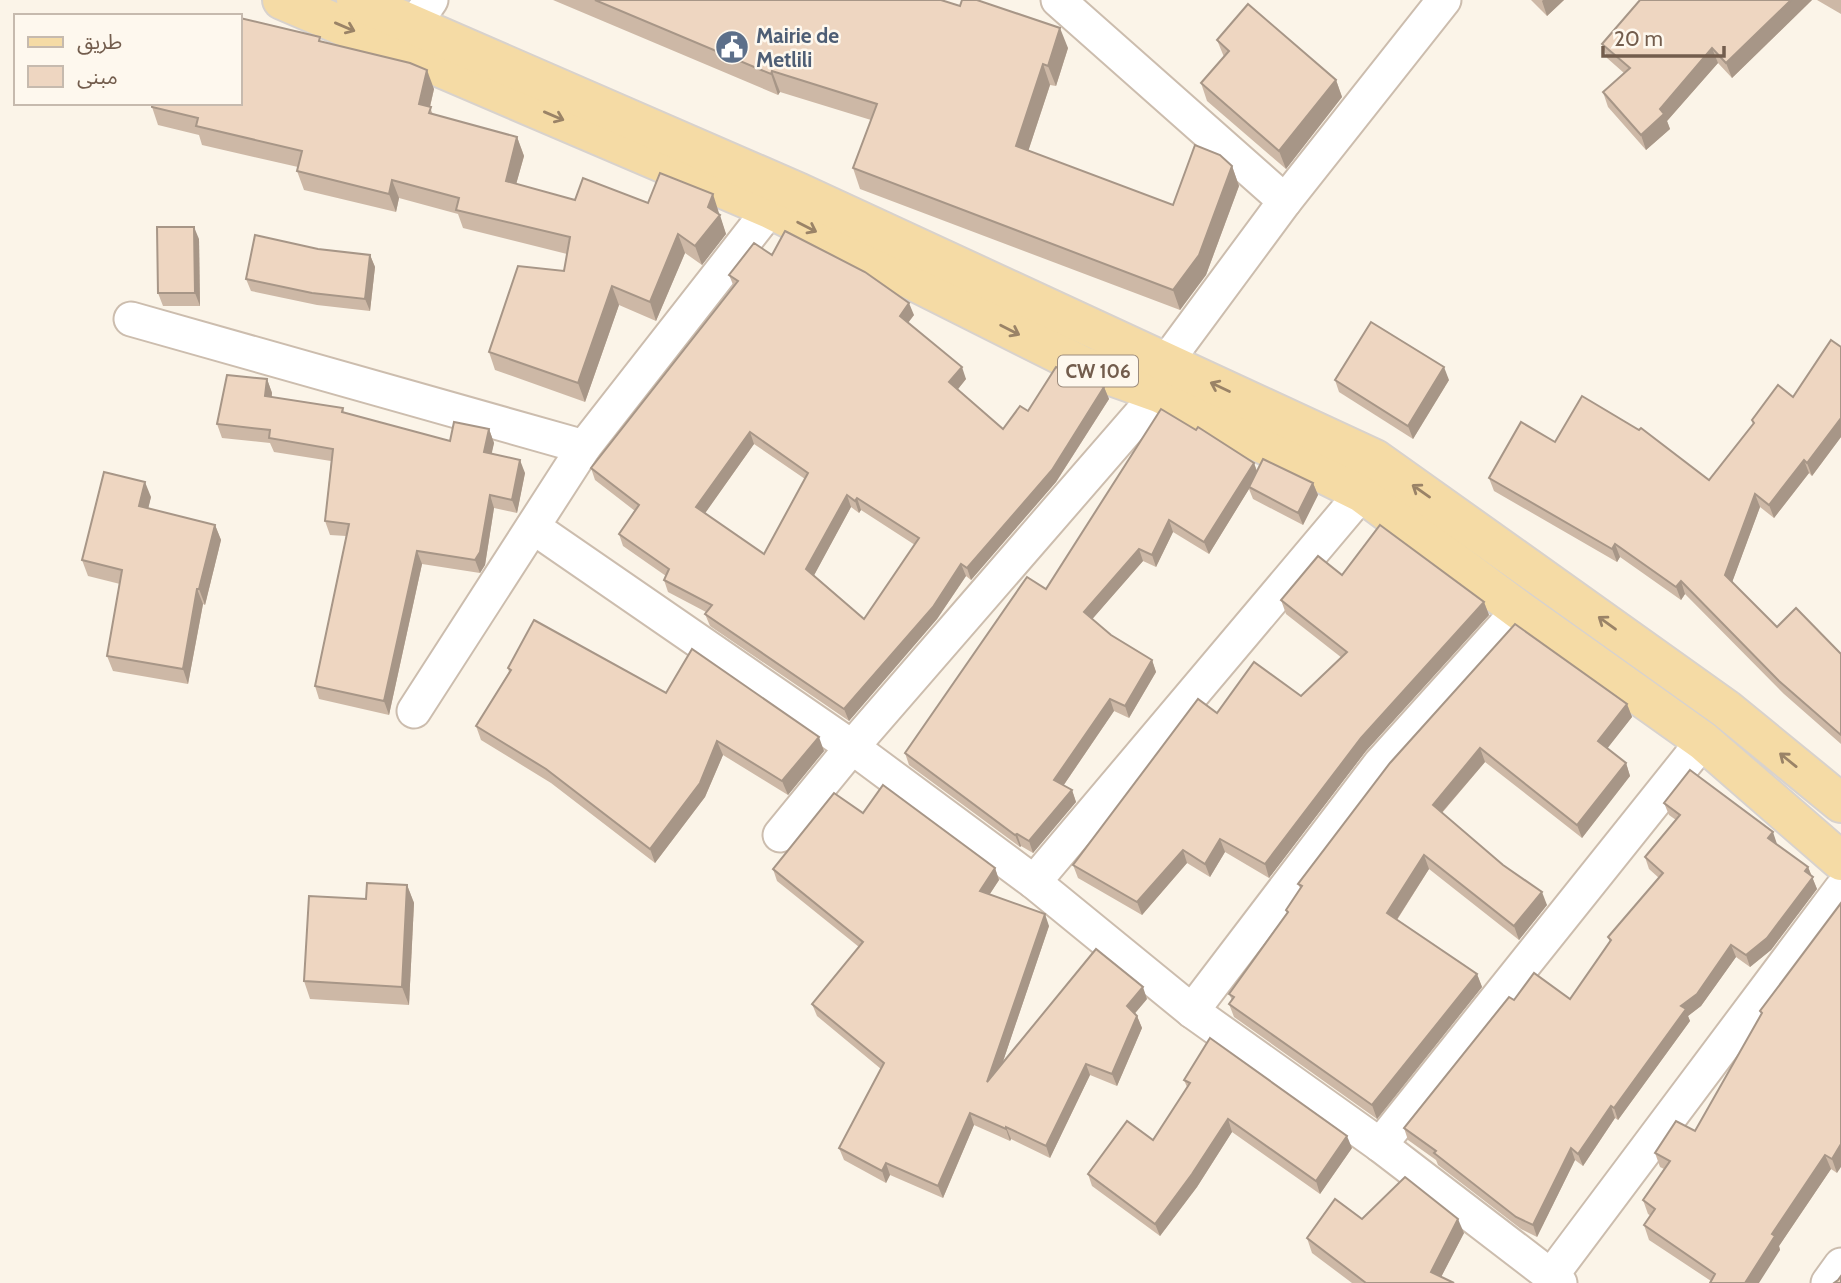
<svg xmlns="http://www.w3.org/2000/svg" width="1841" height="1283" font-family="Cabin,'Noto Sans Arabic',sans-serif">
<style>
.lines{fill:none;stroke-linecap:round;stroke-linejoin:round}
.minor-casing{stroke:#ccbdae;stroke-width:37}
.primary-casing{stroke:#d8d2cd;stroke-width:42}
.minor{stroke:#fff;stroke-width:33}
.primary{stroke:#f5dba5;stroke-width:38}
.wall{fill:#cdb8a6;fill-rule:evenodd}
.shaded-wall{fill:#a79687}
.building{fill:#eed6c1;stroke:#a79687;stroke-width:2;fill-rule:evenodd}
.oneway{stroke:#9a8367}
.labels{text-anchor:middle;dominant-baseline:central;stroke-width:5;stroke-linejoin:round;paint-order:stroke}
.shield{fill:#fef8ee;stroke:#9d8c7d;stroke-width:2}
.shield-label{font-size:19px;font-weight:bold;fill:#735d4d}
.service-label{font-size:21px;font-weight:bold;fill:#4e5e75;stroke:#fef8ee;text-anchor:start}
</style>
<rect width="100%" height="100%" fill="#fbf4e8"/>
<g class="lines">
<g class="minor-casing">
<g id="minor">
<path d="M1058,0L1285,201"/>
<path d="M399,47L431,0"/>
<path d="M131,319L584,447"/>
<path d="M1166,362L1285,201L1444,0"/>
<path d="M1362,493L1034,882L1192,1011L1380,1145L1560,1283"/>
<path d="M533,527L852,747L1034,882"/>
<path d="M414,711L584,447L770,209"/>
<path d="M780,835L852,747L1159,393"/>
<path d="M1192,1011L1380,764L1519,610"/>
<path d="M1380,1145L1703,741"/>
<path d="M1551,1276L1841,889"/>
<path d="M1828,1283L1841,1265"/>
</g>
</g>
<g class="primary-casing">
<g id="primary">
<path d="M282,0L770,209L1083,366L1159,393L1362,493L1519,610L1703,741L1841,861"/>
<path d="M356,0L800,193L1375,459L1726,709L1841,803"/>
</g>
</g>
<use href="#minor" class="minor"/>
<use href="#primary" class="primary"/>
</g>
<g class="wall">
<path d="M553,0H941L1068,48L1056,86L1050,85L1028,151L1173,205L1232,166L1239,186L1206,275L1180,310L860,189L853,168L871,120L780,92L778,95Z"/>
<path d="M1531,0H1564L1547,16Z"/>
<path d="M1812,0L1732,78L1718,63L1667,121L1670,129L1646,150L1608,107L1603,92L1624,73L1607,58L1602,44Z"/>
<path d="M1817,0H1841V14Z"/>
<path d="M1217,40L1336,80L1342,97L1286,169L1207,101L1201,83L1224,57Z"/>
<path d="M321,42L434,89L430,107L433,115L517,137L524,156L516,184L575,200L648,203L719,213V214L726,234L702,265L685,253L656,321L619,305L585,402L495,370L489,352L564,271L567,254L463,228L458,214L399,198L396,212L304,190L297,171L298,167L202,145L199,135L158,125L152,107Z"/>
<path d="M199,239L200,306H163L158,293Z"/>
<path d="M318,249L370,255L375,267L370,311L317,305L251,291L246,279Z"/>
<path d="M772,255L914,315L908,323L966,379L958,389L1003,429L1028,411L1104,387L1109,399L1056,482L971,580L966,576L937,619L849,721L710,626L705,614L706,612L668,592L664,580L666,576L623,546L619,534L635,511L595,480L591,468L734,287L729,275ZM754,444L805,479L764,554L705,513ZM851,507L859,513L861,510L915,545L864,619L814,575Z"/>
<path d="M1841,347V437L1812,476L1809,473L1774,518L1760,507L1732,582L1777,627L1841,654V744L1784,694L1685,594L1681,600L1620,557L1617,562L1494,491L1489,478L1709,480L1753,424L1752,420L1793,397Z"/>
<path d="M267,379L272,393V397L343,408L344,413L450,441L489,429L494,443L491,454L525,473L517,513L494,508L485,565L480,573L422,564L389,715L319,699L315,686L346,536L330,535L325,521L331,461L274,452L270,443L222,438L217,424Z"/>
<path d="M1335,380H1449L1413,439L1339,392Z"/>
<path d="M1196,430L1254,463L1257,471L1313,483L1318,495L1303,525L1253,499L1249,489L1209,554L1173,532L1156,567L1143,561L1092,619L1111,635L1152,660L1156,672L1129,718L1114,711L1063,786L1072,790L1076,802L1033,853L1021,846L1020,847L909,765L905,753L1046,589Z"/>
<path d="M151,497L148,508L215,525L221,540L205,605L203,604L188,684L113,671L107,656L120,584L88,576L82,560Z"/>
<path d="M1342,575L1484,602L1489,615L1366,751L1269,878L1225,852L1210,877L1187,863L1142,915L1078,878L1073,865L1217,713L1301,696L1342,658L1286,614L1281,600Z"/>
<path d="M508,668L666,693L824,751L788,795L723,755L705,797L655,863L551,783L481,740L476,726L509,672Z"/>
<path d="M1627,704L1632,717L1607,748L1626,763L1630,776L1582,838L1485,762L1442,813L1547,905L1519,940L1429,869L1397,920L1477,974L1482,987L1377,1119L1234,1017L1229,1004L1232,1000L1229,994L1287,913L1286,910L1300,888L1298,884L1390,763Z"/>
<path d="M1664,803L1777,844L1808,867L1817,889L1771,950L1750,967L1736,957L1701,1006L1688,1016L1690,1021L1618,1120L1615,1118L1583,1166L1575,1160L1537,1237L1521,1229L1438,1165L1436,1160L1408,1140L1404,1128L1514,1000L1570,999L1610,942L1608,937L1659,878L1649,869L1645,857L1676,820L1669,815Z"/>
<path d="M863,813L995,868L999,880L989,895L1049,926L1002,1064L1147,999L1135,1013L1137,1016L1142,1028L1117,1086L1090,1075L1050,1158L1011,1139L1010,1141L974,1125L943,1198L890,1175L886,1183L844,1160L839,1148L881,1069L817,1016L812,1004L859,947L777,881L773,869Z"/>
<path d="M407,885L414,903L409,1005L310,999L304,981L366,899Z"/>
<path d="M1841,903L1837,1173L1831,1169L1779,1246L1780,1250L1711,1281L1649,1240L1644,1225L1651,1216L1648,1214L1643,1200L1664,1169L1660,1167L1655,1153L1695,1131L1762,1014L1760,1011Z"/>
<path d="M1184,1080L1352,1148L1320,1194L1232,1132L1197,1187L1160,1236L1092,1186L1088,1174L1153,1140L1187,1087Z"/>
<path d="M1362,1219L1464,1233L1441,1277L1454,1283H1352L1312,1253L1307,1238Z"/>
</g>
<g class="shaded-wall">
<path d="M1543,0H1564L1547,16L1542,1Z"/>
<path d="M1791,0H1812L1732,78L1726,63Z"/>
<path d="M1060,28L1068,48L1056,86L1048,66Z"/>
<path d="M1712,48L1718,63L1667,121L1670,129L1646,150L1641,135L1660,109Z"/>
<path d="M1043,64L1050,85L1023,167L1016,146Z"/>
<path d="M427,70L434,89L426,123L419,104Z"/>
<path d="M772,71L780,92L778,95L771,74Z"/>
<path d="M1336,80L1342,97L1286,169L1279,151Z"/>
<path d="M517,137L524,156L512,199L506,181Z"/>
<path d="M1232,166L1239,186L1206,275L1180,310L1173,290Z"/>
<path d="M392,180L399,198L396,212L389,194Z"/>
<path d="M713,194L719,213L717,219L720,215L726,234L702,265L695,246Z"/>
<path d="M194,227L199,239L200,306L195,293Z"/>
<path d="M678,234L685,253L656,321L650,302Z"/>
<path d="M370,255L375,267L370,311L365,299Z"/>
<path d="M612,286L619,305L585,402L578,383Z"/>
<path d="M909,303L914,315L904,328L900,316Z"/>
<path d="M962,367L966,379L954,394L949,382Z"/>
<path d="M1444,367L1449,380L1413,439L1408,426Z"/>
<path d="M267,379L272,393L270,409L265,396Z"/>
<path d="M1104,387L1109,399L1056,482L971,580L967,568Z"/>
<path d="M1841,418V437L1812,476L1807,463Z"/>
<path d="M489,429L494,443L489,466L484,452Z"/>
<path d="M750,432L754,444L701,519L696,507Z"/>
<path d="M520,460L525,473L517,513L512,500Z"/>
<path d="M1804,460L1809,473L1774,518L1769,505Z"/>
<path d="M1254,463L1258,475L1249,487V489L1209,554L1204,542Z"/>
<path d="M145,482L151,497L145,522L139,506Z"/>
<path d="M1313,483L1318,495L1303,525L1298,513Z"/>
<path d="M1755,494L1760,507L1730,588L1725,575Z"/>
<path d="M490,495L494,508L485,565L480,573L475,560Z"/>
<path d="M847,495L851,507L811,581L806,569Z"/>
<path d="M857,498L861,510L859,513L855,501Z"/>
<path d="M1169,520L1173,532L1156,567L1152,555Z"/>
<path d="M215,525L221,540L205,605L199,589Z"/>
<path d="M1615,544L1620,557L1617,562L1612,549Z"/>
<path d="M1139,549L1143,561L1088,624L1084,612Z"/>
<path d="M417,551L422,564L389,715L384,701Z"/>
<path d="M961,564L966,576L937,619L849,721L844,709Z"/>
<path d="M1681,581L1685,594L1681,600L1676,587Z"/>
<path d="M197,589L203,604L188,684L183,669Z"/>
<path d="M1484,602L1489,615L1366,751L1269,878L1265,864L1361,738Z"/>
<path d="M1152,660L1156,672L1129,718L1125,706Z"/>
<path d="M1110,699L1114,711L1059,792L1054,780Z"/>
<path d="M1627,704L1632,717L1603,754L1598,741Z"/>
<path d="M819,737L824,751L788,795L782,781Z"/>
<path d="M717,741L723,755L705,797L655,863L650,849Z"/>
<path d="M1480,748L1485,762L1437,818L1433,805Z"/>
<path d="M1626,763L1630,776L1582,838L1577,825Z"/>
<path d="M1072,790L1076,802L1033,853L1029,841Z"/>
<path d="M1773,832L1777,844L1768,838Z"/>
<path d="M1017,834L1021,846L1020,847L1015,835Z"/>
<path d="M1220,839L1225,852L1210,877L1205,864Z"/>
<path d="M1183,850L1187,863L1142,915L1137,902Z"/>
<path d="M1424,855L1429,869L1392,927L1387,913Z"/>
<path d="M1808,867L1817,889L1771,950L1750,967L1746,955Z"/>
<path d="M995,868L999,880L984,903L980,891Z"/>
<path d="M407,885L414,903L409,1005L402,987Z"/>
<path d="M1542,892L1547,905L1519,940L1514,926Z"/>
<path d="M1045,914L1049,926L992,1094L987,1082Z"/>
<path d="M1731,945L1736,957L1701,1006L1688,1016L1690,1021L1618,1120L1614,1108L1681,1006Z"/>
<path d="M1477,974L1482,987L1377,1119L1372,1105Z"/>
<path d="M1143,987L1147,999L1131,1018L1127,1006Z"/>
<path d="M1137,1016L1142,1028L1117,1086L1112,1074Z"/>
<path d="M1086,1064L1090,1075L1050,1158L1046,1146Z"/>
<path d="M1611,1106L1615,1118L1583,1166L1578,1154Z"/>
<path d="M970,1113L974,1125L943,1198L938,1186Z"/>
<path d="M1228,1119L1232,1132L1197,1187L1160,1236L1155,1224Z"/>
<path d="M1006,1127L1011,1139L1010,1141L1006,1129Z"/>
<path d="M1347,1136L1352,1148L1320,1194L1316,1181Z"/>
<path d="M1841,1144V1167L1837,1173L1832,1159Z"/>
<path d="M1571,1148L1575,1160L1537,1237L1533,1225Z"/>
<path d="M1825,1155L1831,1169L1779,1246L1780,1250L1759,1283H1745L1772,1234Z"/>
<path d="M886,1163L890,1175L886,1183L882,1171Z"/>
<path d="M1458,1219L1464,1233L1438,1283L1431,1272Z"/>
</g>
<g class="building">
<path d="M595,0H941L960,6L962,0H977L1060,28L1048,66L1043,64L1016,146L1173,205L1195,145L1220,155L1232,166L1199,255L1173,290L853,168L877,104L772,71L771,74Z"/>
<path d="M1640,0H1791L1726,63L1712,48L1660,109L1664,114L1641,135L1603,92L1630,68L1602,44Z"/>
<path d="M1248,4L1336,80L1279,151L1201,83L1229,51L1217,40Z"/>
<path d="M240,18L320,37L319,41L410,63L427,70L419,104L431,107L429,113L517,137L506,181L575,200L583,178L648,203L660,173L713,194L708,207L720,215L695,246L678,234L650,302L612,286L578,383L489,352L518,266L564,271L570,237L456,210L459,198L392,180L389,194L297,171L302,151L196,126L198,118L152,107V103H240Z"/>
<path d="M157,227H194L195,293H158Z"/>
<path d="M785,231L865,272L909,303L900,316L962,367L949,382L1003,429L1020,406L1028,411L1056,367L1104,387L1052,470L967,568L961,564L933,607L844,709L705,614L712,605L664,580L669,569L619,534L639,505L591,468L738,281L729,275L754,243L772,255ZM750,432L808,473L764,554L696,507ZM847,495L855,501L857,498L919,538L864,619L806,569Z"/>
<path d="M255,235L318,249L370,255L365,299L312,293L246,279Z"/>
<path d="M1371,322L1444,367L1408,426L1335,380Z"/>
<path d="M1831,340L1841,347V418L1807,463L1804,460L1769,505L1755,494L1725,575L1777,627L1796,608L1841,654V735L1779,681L1681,581L1676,587L1615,544L1612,549L1489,478L1521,422L1555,442L1582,396L1639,430L1641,428L1709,480L1754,423L1752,420L1778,385L1793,397Z"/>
<path d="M227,375L267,379L265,396L343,408L342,412L450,441L454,422L489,429L484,452L520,460L512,500L490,495L480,552L475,560L417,551L384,701L315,686L349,524L325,521L333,449L269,438L270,430L217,424Z"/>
<path d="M1161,409L1196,430L1198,427L1254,463L1204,542L1169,520L1152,555L1139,549L1084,612L1111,635L1152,660L1125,706L1110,699L1054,780L1072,790L1029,841L1017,834L1015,835L905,753L1027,577L1046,589Z"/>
<path d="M1263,459L1313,483L1298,513L1249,487Z"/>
<path d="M104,472L145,482L139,506L215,525L199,589H197L183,669L107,656L122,570L82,560Z"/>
<path d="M1380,525L1484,602L1361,738L1265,864L1220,839L1205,864L1183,850L1137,902L1073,865L1198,699L1217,713L1254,662L1301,696L1347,652L1281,600L1318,556L1342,575Z"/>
<path d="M534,620L666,693L692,649L819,737L782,781L717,741L700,783L650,849L546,769L476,726L511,670L508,668Z"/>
<path d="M1515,624L1627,704L1598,741L1626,763L1577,825L1480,748L1433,805L1503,865L1542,892L1514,926L1424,855L1387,913L1477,974L1372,1105L1229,1004L1234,997L1229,994L1288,912L1286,910L1302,886L1298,884L1390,763Z"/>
<path d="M1690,770L1773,832L1768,838L1808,867L1805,871L1813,877L1767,938L1746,955L1731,945L1697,994L1681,1006L1686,1009L1614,1108L1611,1106L1578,1154L1571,1148L1533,1225L1516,1217L1434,1153L1436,1151L1404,1128L1509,997L1514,1000L1534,973L1570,999L1611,940L1608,937L1663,873L1645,857L1680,815L1664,803Z"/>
<path d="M883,785L995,868L980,891L1045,914L987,1082L1096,949L1143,987L1127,1006L1137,1016L1112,1074L1086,1064L1046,1146L1006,1127V1129L970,1113L938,1186L886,1163L882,1171L839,1148L884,1063L812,1004L863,942L773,869L834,793L863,813Z"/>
<path d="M367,883L407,885L402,987L304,981L309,896L366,899Z"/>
<path d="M1841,903V1144L1832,1159L1825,1155L1772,1234L1775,1236L1745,1283H1710L1715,1274L1644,1225L1655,1209L1643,1200L1670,1161L1655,1153L1676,1121L1695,1131L1762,1013L1760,1011Z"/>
<path d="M1210,1038L1347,1136L1316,1181L1228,1119L1192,1174L1155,1224L1088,1174L1127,1121L1153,1140L1190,1083L1184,1080Z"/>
<path d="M1405,1177L1458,1219L1431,1272L1454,1283H1366L1307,1238L1335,1199L1362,1219Z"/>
<path d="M1841,1276V1283H1834L1838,1280Z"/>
</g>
<defs><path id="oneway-shaft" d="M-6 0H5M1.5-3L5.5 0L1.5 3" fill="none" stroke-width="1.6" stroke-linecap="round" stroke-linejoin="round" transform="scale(1.75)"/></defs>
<g class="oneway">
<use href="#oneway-shaft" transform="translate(345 27) rotate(23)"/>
<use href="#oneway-shaft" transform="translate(554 116) rotate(23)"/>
<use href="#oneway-shaft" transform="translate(807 227) rotate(27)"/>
<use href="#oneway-shaft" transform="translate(1010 330) rotate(27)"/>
<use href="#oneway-shaft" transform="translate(1220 387) rotate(-155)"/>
<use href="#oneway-shaft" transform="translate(1421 491) rotate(-145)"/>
<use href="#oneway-shaft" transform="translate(1607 623) rotate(-144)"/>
<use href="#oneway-shaft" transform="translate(1788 760) rotate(-141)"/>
</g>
<defs>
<g id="civic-disc" transform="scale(1.75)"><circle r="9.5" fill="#5c6f8a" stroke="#fef8ee"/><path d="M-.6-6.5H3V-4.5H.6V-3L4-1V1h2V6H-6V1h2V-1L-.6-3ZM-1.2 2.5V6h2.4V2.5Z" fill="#fff"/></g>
</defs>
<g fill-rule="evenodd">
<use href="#civic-disc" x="732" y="47"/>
</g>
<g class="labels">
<rect class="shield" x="1058" y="355.5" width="80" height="31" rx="5"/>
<g class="shield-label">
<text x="1098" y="371">CW 106</text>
</g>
<g class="service-label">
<text x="756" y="35">Mairie de<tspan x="756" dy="24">Metlili</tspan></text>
</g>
</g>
<rect x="14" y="14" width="228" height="91" fill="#fef8ee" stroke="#c6baae" stroke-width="2"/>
<rect x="28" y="37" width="35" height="10" fill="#f5dba5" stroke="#c6baae" stroke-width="2"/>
<text x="77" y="49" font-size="21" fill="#735d4d">طريق</text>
<rect x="28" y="66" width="35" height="21" fill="#eed6c1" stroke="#c6baae" stroke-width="2"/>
<text x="77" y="84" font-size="21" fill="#735d4d">مبنى</text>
<path d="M1603 46v10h121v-10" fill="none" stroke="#735d4d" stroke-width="3.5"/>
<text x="1614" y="46" font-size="21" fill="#735d4d" stroke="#fef8ee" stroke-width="5" paint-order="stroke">20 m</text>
</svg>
